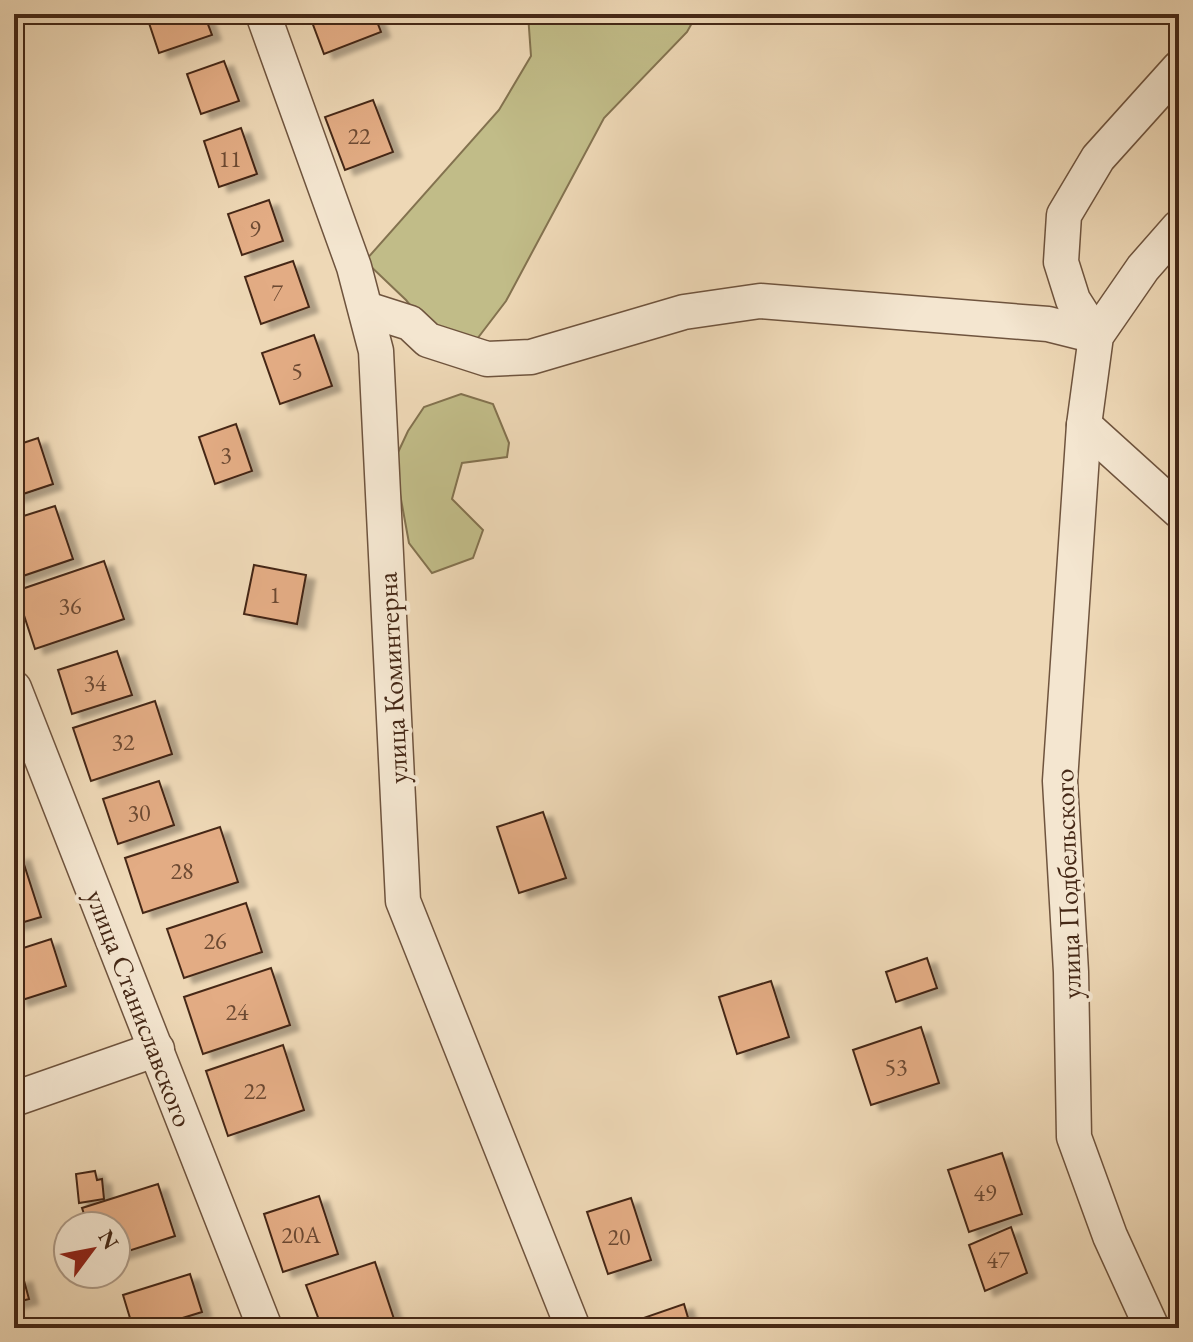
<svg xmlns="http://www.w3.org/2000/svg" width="1193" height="1342" font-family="'EB Garamond',serif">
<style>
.green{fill:#c1bc88;stroke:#83724f;stroke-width:2}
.building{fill:#e3ac84;stroke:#452816;stroke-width:2;filter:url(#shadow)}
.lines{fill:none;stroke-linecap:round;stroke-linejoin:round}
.street-casing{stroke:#6f543e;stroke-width:37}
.street{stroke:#f4e6d0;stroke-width:34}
.labels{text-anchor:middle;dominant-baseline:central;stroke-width:8;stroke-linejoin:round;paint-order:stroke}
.number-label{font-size:24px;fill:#6c4932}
.street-label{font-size:28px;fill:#452816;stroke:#f4e6d0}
</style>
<defs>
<filter id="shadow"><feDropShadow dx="9" dy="5" stdDeviation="2" flood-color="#0004"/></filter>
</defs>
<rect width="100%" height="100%" fill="#eed8b6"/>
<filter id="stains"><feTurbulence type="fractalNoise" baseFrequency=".0025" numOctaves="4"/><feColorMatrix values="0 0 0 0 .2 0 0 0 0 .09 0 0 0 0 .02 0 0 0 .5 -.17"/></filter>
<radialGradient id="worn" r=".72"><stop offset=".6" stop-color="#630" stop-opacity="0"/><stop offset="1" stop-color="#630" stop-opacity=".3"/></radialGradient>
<g class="green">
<path d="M528,14H697L687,32L604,118L506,301L458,364L406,300L365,261L499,110L531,56Z"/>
<path d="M461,394L493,404L509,443L507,457L462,463L452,499L483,530L473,558L432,573L409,543L394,461L408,431L424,407Z"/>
</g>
<g class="building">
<path d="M146,14H204L212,35L159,53Z"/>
<path d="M309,14H374L381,32L324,54Z"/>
<path d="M224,61L239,101L201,114L187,74Z"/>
<path d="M373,100L393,152L345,170L325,117Z"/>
<path d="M241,128L257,174L219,187L204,141Z"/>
<path d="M269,200L283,241L242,255L228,214Z"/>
<path d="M293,261L309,307L261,324L245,277Z"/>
<path d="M314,335L332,386L280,404L262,353Z"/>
<path d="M236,424L252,471L215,484L199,437Z"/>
<path d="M38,438L53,484L14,497V446Z"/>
<path d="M55,506L73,559L14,579V519Z"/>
<path d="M104,561L124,619L35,649L16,591Z"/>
<path d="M254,565L306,575L297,624L244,614Z"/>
<path d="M117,651L132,695L72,714L58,670Z"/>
<path d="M155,701L172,754L91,781L73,728Z"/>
<path d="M159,781L174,825L118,844L103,799Z"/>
<path d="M543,812L566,878L519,893L497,827Z"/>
<path d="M220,827L238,882L143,913L125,858Z"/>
<path d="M21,855L41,917L14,925V857Z"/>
<path d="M246,903L262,952L184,978L167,929Z"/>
<path d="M51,939L66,986L19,1001L14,987V951Z"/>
<path d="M927,958L937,988L896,1002L886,972Z"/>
<path d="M271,968L290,1025L203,1054L184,997Z"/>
<path d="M771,981L789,1037L737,1054L719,997Z"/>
<path d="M921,1027L939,1083L871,1105L853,1050Z"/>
<path d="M283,1045L304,1110L228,1136L206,1071Z"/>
<path d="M1002,1153L1022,1214L969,1232L948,1170Z"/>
<path d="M95,1171L97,1180L102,1179L104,1199L79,1203L76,1174Z"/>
<path d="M158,1184L175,1236L116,1255V1226H88L82,1208Z"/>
<path d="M319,1196L338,1254L283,1272L264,1214Z"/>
<path d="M631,1198L651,1260L608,1274L587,1212Z"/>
<path d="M1011,1227L1027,1273L985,1291L969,1245Z"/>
<path d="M375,1262L394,1319L377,1328H322L306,1285Z"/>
<path d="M190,1274L202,1312L150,1328H133L123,1295Z"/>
<path d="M23,1277L29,1299L14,1303V1280Z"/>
<path d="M684,1304L691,1328H631L629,1323Z"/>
</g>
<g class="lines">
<g class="street-casing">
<g id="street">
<path d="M263,14L354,267L376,351L403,901L573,1328"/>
<path d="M366,309L410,323L428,340L487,359L531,357L684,312L760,301L1048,324L1096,336"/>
<path d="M1096,336L1073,300L1061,262L1064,215L1098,158L1179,68"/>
<path d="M1084,425L1179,511"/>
<path d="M14,688L265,1328"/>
<path d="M14,1099L157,1049"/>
<path d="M1152,1328L1110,1236L1074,1137L1071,972L1060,781L1084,425L1096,336L1143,268L1179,227"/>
</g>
</g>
<use href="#street" class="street"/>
</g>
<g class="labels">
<g class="number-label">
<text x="359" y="135">22</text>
<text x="230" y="158">11</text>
<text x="255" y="228">9</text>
<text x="277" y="292">7</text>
<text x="297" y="370">5</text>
<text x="226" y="454">3</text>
<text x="275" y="594">1</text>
<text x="70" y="605">36</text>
<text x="95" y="682">34</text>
<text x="123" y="741">32</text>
<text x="139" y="812">30</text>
<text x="182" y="870">28</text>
<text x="215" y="940">26</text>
<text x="237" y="1011">24</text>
<text x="896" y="1066">53</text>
<text x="255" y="1090">22</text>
<text x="985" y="1192">49</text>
<text x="301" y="1234">20А</text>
<text x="619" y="1236">20</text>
<text x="998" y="1259">47</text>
</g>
<g class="street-label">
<text transform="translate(392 678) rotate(-93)">улица Коминтерна</text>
<text transform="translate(1067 884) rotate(-92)">улица Подбельского</text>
<text transform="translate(140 1008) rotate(69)">улица Станиславского</text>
</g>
</g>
<rect width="1193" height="1342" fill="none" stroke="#eed8b6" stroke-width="48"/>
<rect x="16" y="16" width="1161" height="1310" fill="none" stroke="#452816" stroke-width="4"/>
<rect x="24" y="24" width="1145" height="1294" fill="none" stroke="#452816" stroke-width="2"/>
<g transform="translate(92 1250) rotate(58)"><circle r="38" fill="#f4e6d0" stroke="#ae9a86" stroke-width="2"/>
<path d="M0-6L14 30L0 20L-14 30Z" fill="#8f2418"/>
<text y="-12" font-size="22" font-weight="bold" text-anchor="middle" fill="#452816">N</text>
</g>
<rect width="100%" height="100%" filter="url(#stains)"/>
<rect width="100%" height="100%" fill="url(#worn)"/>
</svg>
